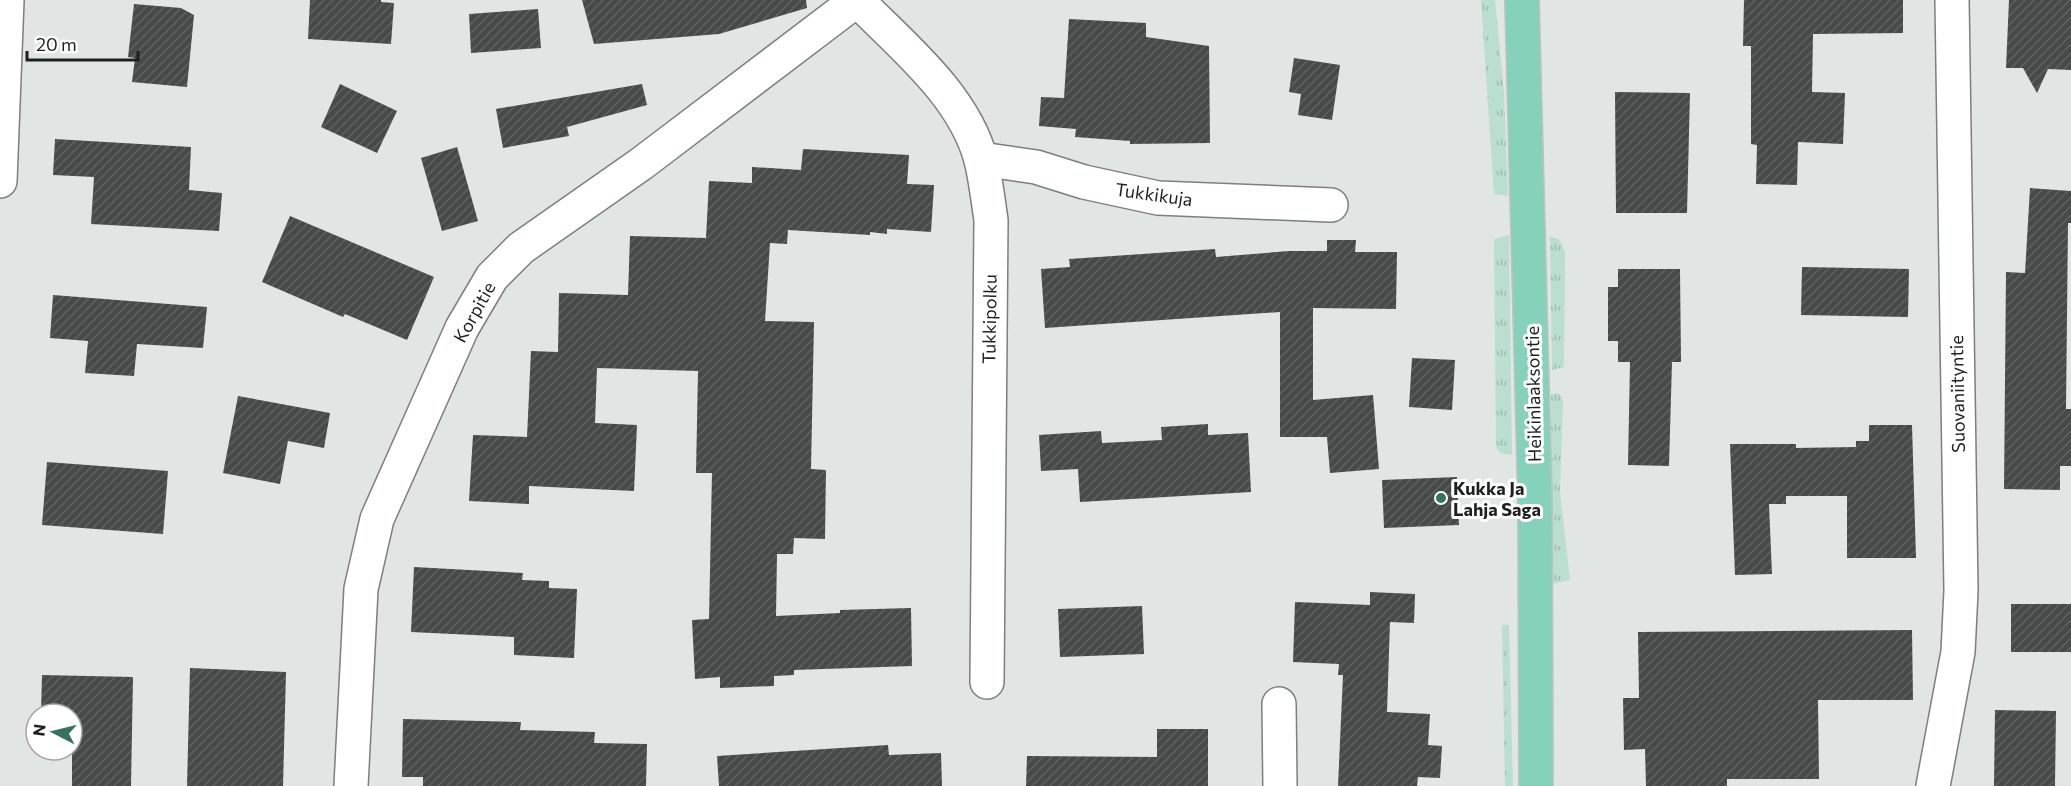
<svg xmlns="http://www.w3.org/2000/svg" width="2071" height="786" font-family="Commissioner,sans-serif">
<style>
.grass{fill:url(#grass-tufts)}
.building{fill:url(#building-hatch)}
.lines{fill:none;stroke-linecap:round;stroke-linejoin:round}
.minor-casing{stroke:#7b7f7d;stroke-width:36}
.major-casing{stroke:#c0c1c0;stroke-width:36}
.minor{stroke:#fff;stroke-width:33}
.major{stroke:#85d1bb;stroke-width:33}
.poi-dot{fill:#36735e;stroke:#fff;stroke-width:2}
.labels{text-anchor:middle;dominant-baseline:central;stroke-width:6;stroke-linejoin:round;paint-order:stroke}
.street-label{font-size:18px;fill:#1e201f;stroke:#fff}
.poi-label{font-size:18px;font-weight:bold;fill:#1e201f;stroke:#fff;text-anchor:start}
</style>
<defs>
<pattern id="grass-tufts" width="24" height="20" patternUnits="userSpaceOnUse" patternTransform="scale(1.5)"><rect width="24" height="20" fill="#badecf"/><path d="M3 7l-1-3M5 7V3M7 7l1-3M15 17l-1-3M17 17v-4M19 17l1-3" fill="none" stroke="#9fbeb1"/></pattern>
<pattern id="building-hatch" width="6" height="6" patternUnits="userSpaceOnUse" patternTransform="scale(1.5)"><rect width="6" height="6" fill="#464a49"/><path d="M-1 1l2-2M0 6l6-6M5 7l2-2" fill="none" stroke="#5e6160"/></pattern>
</defs>
<rect width="100%" height="100%" fill="#e1e6e4"/>
<g class="grass">
<path d="M1481,0H1495L1504,93L1508,196L1494,194Z"/>
<path d="M1509,235L1512,455L1500,453L1496,447L1494,239Z"/>
<path d="M1550,236L1560,240L1565,253L1564,367L1552,370Z"/>
<path d="M1559,393L1563,401L1560,492L1570,580L1552,584L1551,394Z"/>
<path d="M1502,625H1509L1513,786H1505Z"/>
</g>
<g class="building">
<path d="M310,0H381V2L394,3L391,44L308,39Z"/>
<path d="M582,0H806L807,8L719,34L594,44Z"/>
<path d="M1744,0H1903V33L1813,34L1812,92L1845,93L1843,144L1798,142L1797,185L1756,184L1757,145L1751,144V46H1743Z"/>
<path d="M2009,0H2071V70L2048,69L2037,93L2023,68H2006Z"/>
<path d="M134,4L181,8L194,15L187,87L132,82L135,58L128,57Z"/>
<path d="M538,9L541,48L471,53L469,14Z"/>
<path d="M1069,19L1146,23V37L1209,46L1210,143L1130,144V141L1075,137L1076,129L1039,126L1041,97L1064,98Z"/>
<path d="M1294,58L1340,65L1332,120L1298,115L1301,94L1289,92Z"/>
<path d="M340,84L397,111L377,153L321,127Z"/>
<path d="M642,84L647,105L567,127L569,136L503,148L496,109Z"/>
<path d="M1615,92L1690,93L1687,213H1616Z"/>
<path d="M55,139L191,147L189,190L222,193L219,231L91,224L94,177L53,175Z"/>
<path d="M457,147L478,221L442,231L421,158Z"/>
<path d="M803,149L909,155L907,184L934,185L931,232L887,229V234L870,232V235L788,230L787,244L770,243L765,321L814,322L811,469L826,470L825,539L794,538L793,554H777L776,616L840,613V610L911,608L912,666L794,670V675L774,676V686L720,688V677L695,679L692,620L709,619L712,473H696L698,371L597,368L595,423L637,425L634,491L529,486V504L469,501L473,435L527,437L531,351L558,352L559,293L628,295L630,236L706,238L709,181L752,183V167L801,170Z"/>
<path d="M2030,188L2071,191V223H2068L2066,409H2071V466H2060V490L2004,489L2006,272L2025,273Z"/>
<path d="M290,216L434,277L407,340L345,314L343,317L262,282Z"/>
<path d="M1327,240H1356L1355,252H1397L1396,309L1313,308V400L1373,395L1379,469L1330,473L1327,437H1280V312L1045,328L1041,269L1070,267L1069,259L1215,249L1216,257L1289,251H1327Z"/>
<path d="M1802,267L1909,269L1908,317L1801,315Z"/>
<path d="M1618,269H1680L1681,362H1672L1669,466L1628,465L1630,362H1618V341H1608V287H1618Z"/>
<path d="M53,295L207,307L203,348L137,344L134,376L85,373L88,341L50,338Z"/>
<path d="M1412,358L1455,360L1452,410L1409,407Z"/>
<path d="M238,396L330,413L324,448L288,441L280,484L223,473Z"/>
<path d="M1208,424V435L1248,433L1251,492L1080,502L1078,469L1041,471L1039,435L1101,431L1102,443L1162,440L1161,427Z"/>
<path d="M1869,425H1912L1916,558H1847V496H1786V504H1769L1772,574L1735,575L1730,444H1796V448L1856,447V441H1869Z"/>
<path d="M47,462L168,471L163,534L42,525Z"/>
<path d="M1457,477L1459,525L1384,528L1382,480Z"/>
<path d="M414,567L523,573L522,580L549,581V588L577,589L574,658L514,655V637L411,632Z"/>
<path d="M1370,592L1415,594L1414,623L1390,622L1387,712L1430,714L1428,745L1442,746L1440,778L1418,777L1417,786H1338L1343,675H1338L1339,664L1293,662L1295,602L1370,605Z"/>
<rect x="2011" y="604" width="60" height="48"/>
<path d="M1142,606L1144,654L1060,657L1058,609Z"/>
<path d="M1912,630L1913,700H1818L1819,779H1727V786H1646L1645,749L1624,750L1623,698H1639L1638,632Z"/>
<path d="M190,668L286,672L283,786H187Z"/>
<path d="M42,675L133,677L131,786H72V714H41Z"/>
<path d="M1995,710L2056,711L2055,786H1994Z"/>
<path d="M403,719L521,722L520,730L595,732L594,743L647,744L646,786H423V777H402Z"/>
<path d="M1157,729H1208V786H1026L1027,756L1157,757Z"/>
<path d="M888,745L889,755L941,753L942,786H719L717,756Z"/>
</g>
<g class="lines">
<g class="minor-casing">
<g id="minor">
<path d="M857,0C902,46 964,95 981,160C986,180 988,201 991,220L987,682"/>
<path d="M981,159L1036,167L1084,182L1158,198L1331,205"/>
<path d="M0,181L7,0"/>
<path d="M1279,704L1280,786"/>
<path d="M351,786L361,589L377,519L462,328L492,277L521,248L641,164L857,0"/>
<path d="M1933,786L1958,652L1961,591L1952,0"/>
</g>
</g>
<g class="major-casing">
<path id="major" d="M1522,0L1535,501L1536,786"/>
</g>
<use href="#minor" class="minor"/>
<use href="#major" class="major"/>
</g>
<circle class="poi-dot" cx="1441" cy="498" r="6"/>
<g class="labels">
<g class="street-label">
<text transform="translate(1154 194) rotate(8)">Tukkikuja</text>
<text transform="translate(474 312) rotate(-61)">Korpitie</text>
<text transform="translate(989 319) rotate(-89)">Tukkipolku</text>
<text transform="translate(1533 394) rotate(-91)">Heikinlaaksontie</text>
<text transform="translate(1957 394) rotate(-91)">Suovaniityntie</text>
</g>
<g class="poi-label">
<text x="1453" y="488">Kukka Ja<tspan x="1453" dy="21">Lahja Saga</tspan></text>
</g>
</g>
<g transform="translate(54 732) rotate(277)"><circle r="28" fill="#ffffff" stroke="#a5a6a5" stroke-width="1.5"/>
<path d="M0-4.5L10 22L0 15L-10 22Z" fill="#36735e"/>
<text y="-9" font-size="16" font-weight="bold" text-anchor="middle" fill="#1e201f">N</text>
</g>
<path d="M27 51v9h111v-9" fill="none" stroke="#1e201f" stroke-width="3"/>
<text x="36" y="51" font-size="18" fill="#1e201f" stroke="#ffffff" stroke-width="4.5" paint-order="stroke">20 m</text>
</svg>
